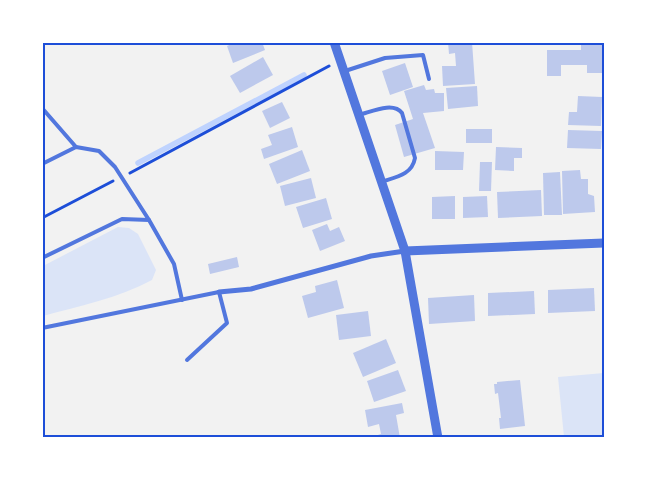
<svg xmlns="http://www.w3.org/2000/svg" width="647" height="480" font-family="Inter,sans-serif">
<style>
.green{fill:#dbe4f7}
.lines{fill:none;stroke-linecap:round;stroke-linejoin:round}
.stream{stroke:#bfd3fe;stroke-width:5.5}
.building{fill:#bdc9ec}
.path{stroke:#1d4ed8;stroke-width:3}
.service{stroke:#5277de;stroke-width:4}
.minor{stroke:#5277de;stroke-width:5}
.tertiary{stroke:#5277de;stroke-width:9}
.neatline{fill:none;stroke:#1d4ed8;stroke-width:2}
</style>
<rect width="100%" height="100%" fill="#f2f2f2"/>
<g class="green">
<path d="M118,227L129,228L138,234L156,270L152,280C119,298 79,306 43,316V266Z"/>
<path d="M604,373V437H564L558,377Z"/>
</g>
<g class="lines">
<path class="stream" d="M138,163L304,75"/>
</g>
<g class="building">
<path d="M236,42H262L265,50L233,63L227,46Z"/>
<path d="M448,42H472L475,84L443,86L442,66H456L455,53L449,54Z"/>
<path d="M581,45H604V73H587V65H561V76H547V50H581Z"/>
<path d="M263,57L273,75L240,93L230,76Z"/>
<path d="M405,63L413,87L390,95L382,71Z"/>
<path d="M424,85L426,90L434,89L435,93H444V111L423,113L435,148L404,157L395,125L413,119L404,91Z"/>
<path d="M477,86L478,106L448,109L446,88Z"/>
<path d="M578,96L602,97L601,126L568,125L569,112H577Z"/>
<path d="M282,102L290,118L270,128L262,111Z"/>
<path d="M292,127L298,147L264,159L261,149L272,145L268,135Z"/>
<rect x="466" y="129" width="26" height="14"/>
<path d="M568,130L602,131L601,149L567,148Z"/>
<path d="M496,147L522,148V158H514V171L495,170Z"/>
<path d="M302,150L310,171L277,184L269,164Z"/>
<path d="M435,151L464,152L463,170H435Z"/>
<path d="M480,162H492L491,191H479Z"/>
<path d="M580,170L581,179H588V194L594,196L595,212L563,214L562,171Z"/>
<path d="M560,172L562,215H544L543,173Z"/>
<path d="M311,178L316,198L285,206L280,186Z"/>
<path d="M541,190L542,216L498,218L497,192Z"/>
<path d="M455,196V219H432V197Z"/>
<path d="M487,196L488,217L463,218V197Z"/>
<path d="M326,198L332,219L303,228L296,207Z"/>
<path d="M327,224L330,231L339,227L345,241L320,251L312,230Z"/>
<path d="M237,257L239,267L210,274L208,264Z"/>
<path d="M337,280L344,308L308,318L302,296L316,292L315,286Z"/>
<path d="M594,288L595,311L548,313V290Z"/>
<path d="M534,291L535,314L488,316V293Z"/>
<path d="M474,295L475,321L429,324L428,298Z"/>
<path d="M368,311L371,336L339,340L336,315Z"/>
<path d="M386,339L396,363L363,377L353,353Z"/>
<path d="M398,370L406,391L374,402L367,381Z"/>
<path d="M520,380L525,426L500,429L499,418H501L498,393L495,394L494,384H497V382Z"/>
<path d="M402,403L404,413L396,415L400,438H368L381,434L379,424L368,427L365,410Z"/>
</g>
<g class="lines">
<g class="path">
<path d="M130,173L329,66"/>
<path d="M42,218L113,181"/>
</g>
<g class="service">
<path d="M345,71L385,58L423,55L429,79"/>
<path d="M42,108L76,147"/>
<path d="M359,115C371,112 393,101 402,113L415,158C412,175 396,177 381,182"/>
<path d="M42,164L76,147L99,151L115,167L149,220"/>
<path d="M42,258L122,219L149,220L174,264L182,300"/>
<path d="M42,328L219,292L227,323L187,360"/>
</g>
<path class="minor" d="M219,292L251,289L371,256L405,251"/>
<g class="tertiary">
<path d="M334,42L405,251L438,438"/>
<path d="M405,251L604,243"/>
</g>
</g>
<rect width="647" height="480" fill="none" stroke="#ffffff" stroke-width="88"/>
<rect x="44" y="44" width="559" height="392" class="neatline"/>
</svg>
